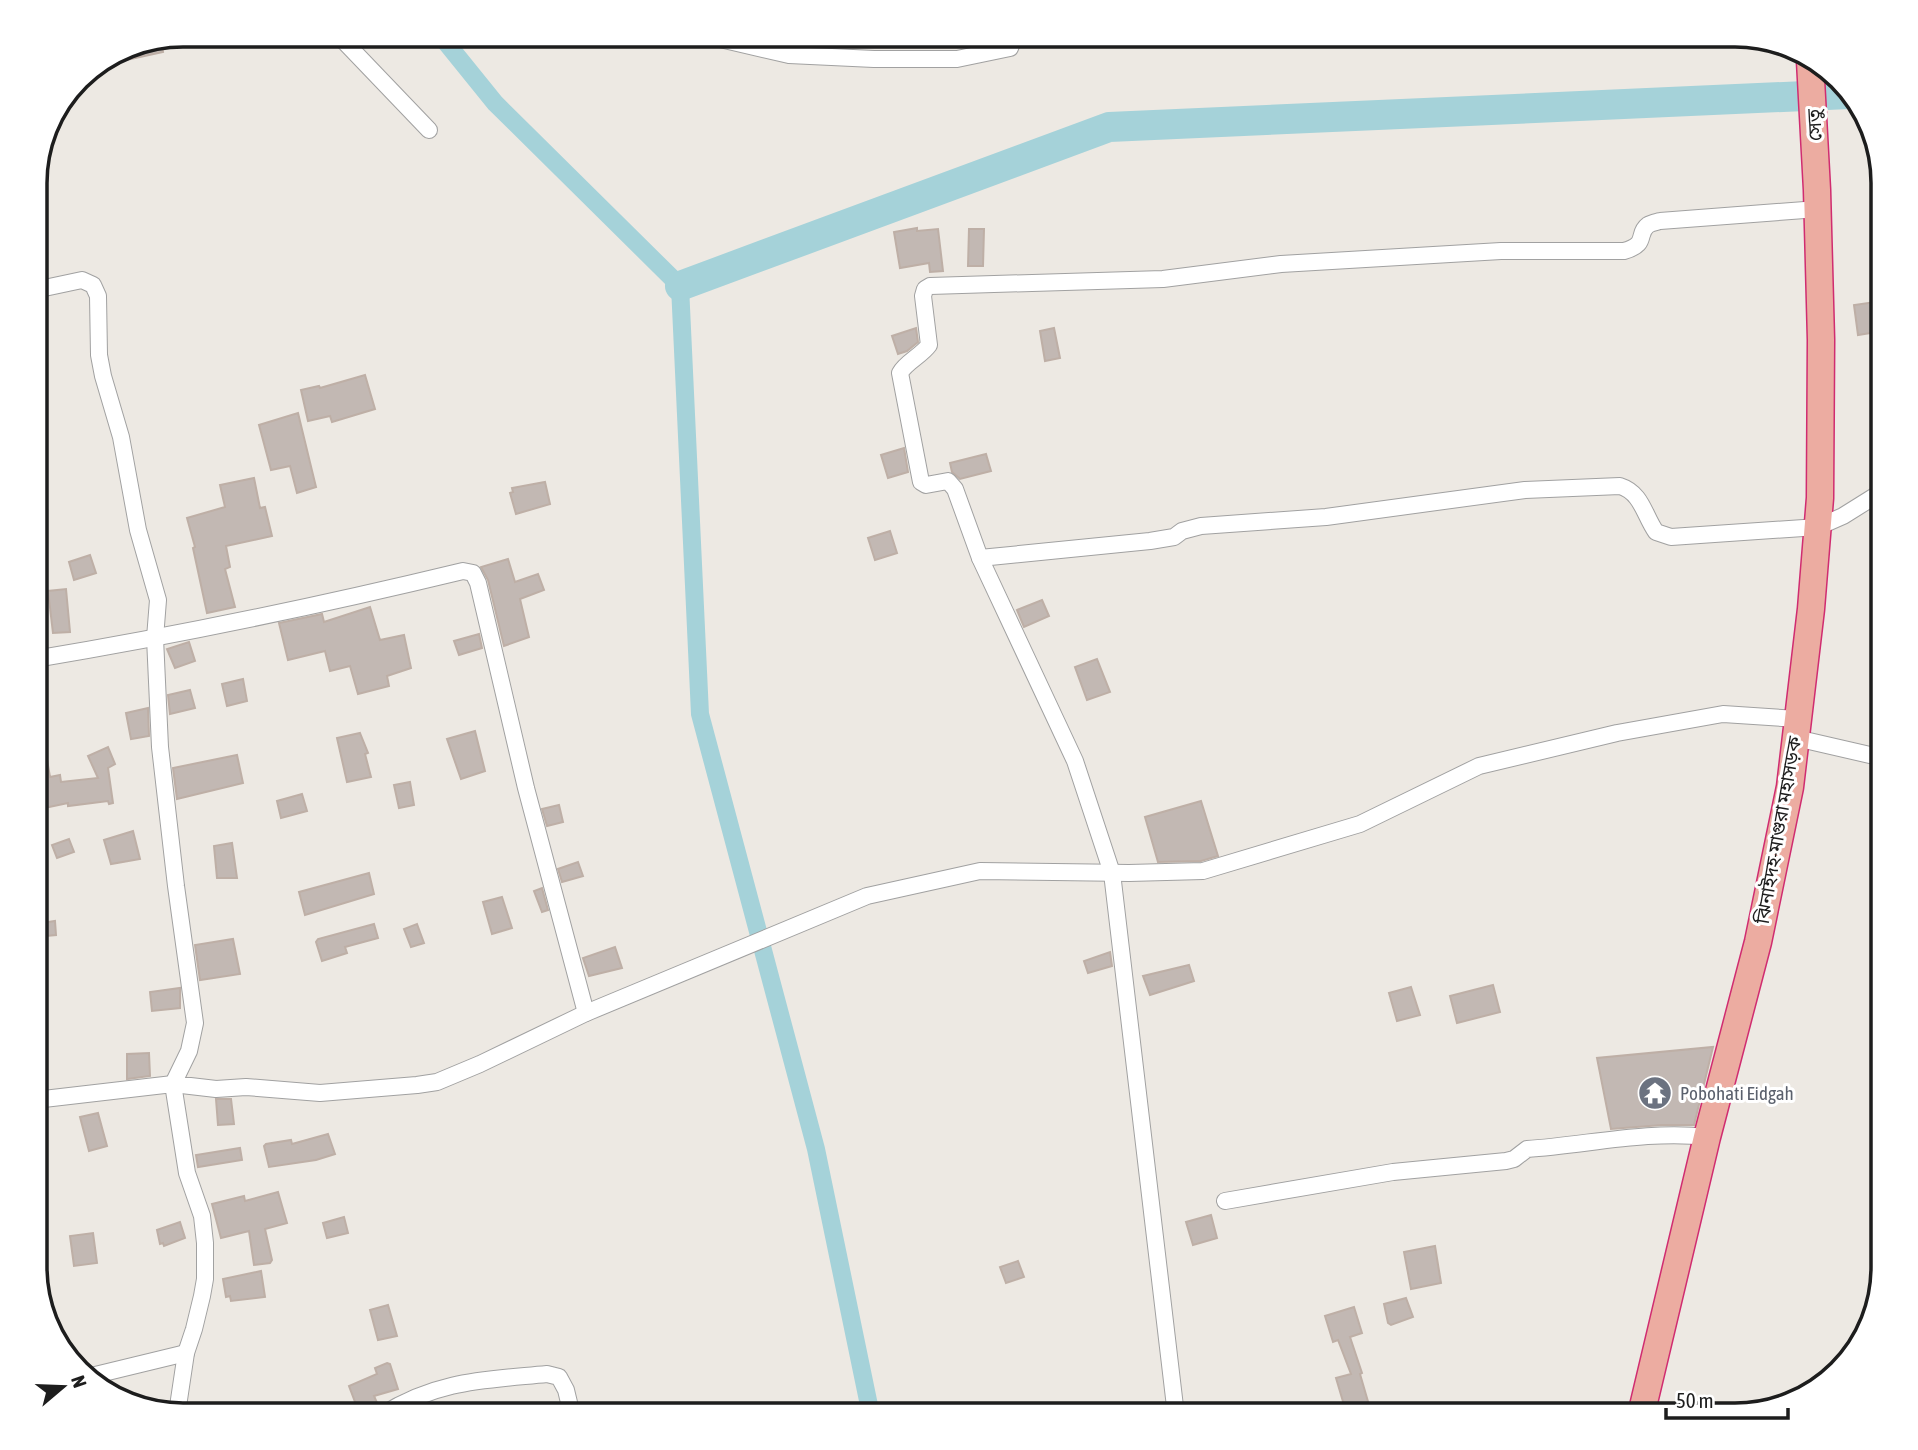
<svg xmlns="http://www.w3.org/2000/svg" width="1918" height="1450" font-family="'Asap Condensed','Noto Sans Bengali',sans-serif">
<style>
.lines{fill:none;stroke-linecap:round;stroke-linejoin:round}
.canal{stroke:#a5d2d9;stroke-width:18}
.river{stroke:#a5d2d9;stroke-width:30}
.building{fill:#c2b8b3;stroke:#beafa6;stroke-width:2}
.minor-casing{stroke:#a1a1a1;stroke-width:18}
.trunk-casing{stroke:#d02c70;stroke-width:29}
.minor{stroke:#fff;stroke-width:16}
.trunk{stroke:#ecaca1;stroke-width:26}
.labels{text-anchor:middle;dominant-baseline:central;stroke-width:6;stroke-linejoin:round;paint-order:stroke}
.street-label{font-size:19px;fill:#1d1d1d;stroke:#fff}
.worship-label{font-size:19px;fill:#5b616d;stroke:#fff;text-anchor:start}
.rim{fill:none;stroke:#1d1d1d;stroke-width:3.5}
</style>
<rect width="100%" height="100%" fill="#ede9e3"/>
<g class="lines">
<path class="canal" d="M440,35L495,103L680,286L700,714L816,1149L871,1415"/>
<path class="river" d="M680,286L1109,127L1849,94"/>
</g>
<g class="building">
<path d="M161,39L163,52L126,60L124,48L127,46Z"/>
<path d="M917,228V231L938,229L943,271L930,272L929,263L900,268L894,232Z"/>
<path d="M969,229H984L983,266H968Z"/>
<path d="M1883,301V331L1858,335L1854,305Z"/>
<path d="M916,328L918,342L907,351L898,354L892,336Z"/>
<path d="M1054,328L1060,358L1045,361L1040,331Z"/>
<path d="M365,375L375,409L332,422L330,416L308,421L301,390L319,386L320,388Z"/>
<path d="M298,413L316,487L297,493L290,466L271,470L259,425Z"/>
<path d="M904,448L908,472L888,478L881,455Z"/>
<path d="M986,454L991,471L960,479L952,472L950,463Z"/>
<path d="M254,478L260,508L265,507L272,536L226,546L230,567L225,569L235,607L207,613L193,548L195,547L187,518L225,507L220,485Z"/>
<path d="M545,482L550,504L516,514L510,493L513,492L512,488Z"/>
<path d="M890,531L897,553L875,560L868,538Z"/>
<path d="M90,555L96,573L74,580L69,562Z"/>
<path d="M508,559L515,582L538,574L544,590L520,599L529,637L504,646L488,580L481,567Z"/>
<path d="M66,589L70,632L53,633L48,591Z"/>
<path d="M1042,600L1049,616L1024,627L1017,610Z"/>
<path d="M370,607L380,640L404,635L411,668L387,676L389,686L358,694L350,666L330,671L325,651L288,660L279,623L322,614L324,622Z"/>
<path d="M479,634L482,648L459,655L454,641Z"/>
<path d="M189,642L195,661L175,668L167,649Z"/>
<path d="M1097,659L1110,692L1087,700L1075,667Z"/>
<path d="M243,679L247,701L227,706L222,684Z"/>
<path d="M190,690L195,708L170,714L168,695Z"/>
<path d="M148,708L149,736L131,739L126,713Z"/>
<path d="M42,731L50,777L60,775L61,782L98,778L88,756L108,747L115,764L108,768L113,803L109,804L108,801L68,806V803L35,810V732Z"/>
<path d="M475,731L485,771L461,779L447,739Z"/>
<path d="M360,733L368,753L365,754L371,777L347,782L337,738Z"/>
<path d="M237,755L243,783L177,799L173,768Z"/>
<path d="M410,782L414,805L399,808L394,785Z"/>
<path d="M302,794L307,811L281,818L277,801Z"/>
<path d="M1201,801L1218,856L1201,861L1158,862L1145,817Z"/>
<path d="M559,805L563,822L547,826L542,809Z"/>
<path d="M133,831L140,859L111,864L104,840Z"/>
<path d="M69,839L74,852L57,858L52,845Z"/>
<path d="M232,843L237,878H217L214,846Z"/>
<path d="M578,862L583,876L562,882L558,869Z"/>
<path d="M369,873L374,894L305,915L299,892Z"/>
<path d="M542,888L548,910L542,912L534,891Z"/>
<path d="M502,897L512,928L492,934L483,902Z"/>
<path d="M55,921L56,935L35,937V924Z"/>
<path d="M374,924L378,938L345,947L347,953L322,961L316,942L318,939Z"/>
<path d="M417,924L424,943L411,947L404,929Z"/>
<path d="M233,939L240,974L200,980L195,945Z"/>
<path d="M615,947L622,968L589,976L583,958Z"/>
<path d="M1110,952L1112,966L1088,973L1084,961Z"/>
<path d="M1189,965L1194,981L1150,995L1143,976Z"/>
<path d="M1493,985L1500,1012L1457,1023L1450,996Z"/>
<path d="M1411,987L1420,1015L1397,1021L1389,993Z"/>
<path d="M180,988V1008L152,1011L150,992Z"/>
<path d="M1713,1047L1694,1125H1662L1611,1129L1597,1058Z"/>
<path d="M149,1053L150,1076L127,1079V1054Z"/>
<path d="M216,1099H231L234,1124L218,1125Z"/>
<path d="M98,1113L107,1146L89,1151L80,1117Z"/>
<path d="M328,1134L335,1154L316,1160L269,1167L264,1146L266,1144L291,1140L292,1144Z"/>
<path d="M240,1148L242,1160L198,1167L196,1155Z"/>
<path d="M278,1192L287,1223L265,1229L272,1260L270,1263L254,1265L249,1231L221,1238L212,1204L244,1196L245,1201Z"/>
<path d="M1211,1215L1217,1238L1193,1245L1186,1222Z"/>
<path d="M344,1217L348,1233L327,1238L323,1223Z"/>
<path d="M180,1222L185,1238L164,1246L163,1243L160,1244L157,1230Z"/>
<path d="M93,1233L97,1263L74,1266L70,1236Z"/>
<path d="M1435,1246L1441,1283L1411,1289L1404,1252Z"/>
<path d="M1018,1261L1024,1277L1006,1283L1000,1267Z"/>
<path d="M261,1271L265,1297L231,1301L230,1296L226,1297L223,1279Z"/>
<path d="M1406,1298L1413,1317L1391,1325L1388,1323L1384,1304Z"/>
<path d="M388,1305L397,1336L378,1340L370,1310Z"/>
<path d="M1354,1307L1362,1333L1350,1337L1362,1373L1360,1374L1369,1405L1368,1409L1347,1415L1336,1378L1351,1374L1338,1340L1333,1342L1325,1316Z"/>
<path d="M387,1363L390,1364L398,1389L374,1396L378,1405L360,1415L349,1386L377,1374L375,1368Z"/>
</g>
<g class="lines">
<g class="minor-casing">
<g id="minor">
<path d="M338,35L429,130"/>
<path d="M703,35L789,55L874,59H957L1010,48L1015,35"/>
<path d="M35,290L82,280L93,285L98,296L99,355L103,376L121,437L138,530L158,600L155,638L160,747L176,886L195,1023L189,1051L173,1084L216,1089L246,1087L320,1093L417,1085L437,1082L480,1064L586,1013L867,896L980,871L1129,873L1203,871L1360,824L1479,766L1617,733L1723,714L1798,719"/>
<path d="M980,558L1150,541L1174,537L1182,531L1201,526L1326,517L1525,490L1620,486C1642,493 1644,515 1656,532L1671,537L1818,527L1843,516L1883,491"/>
<path d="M35,659C179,635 322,605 463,571L473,573L478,583L526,788L586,1013"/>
<path d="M1796,738L1883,758"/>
<path d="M35,1100L173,1084L187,1173L202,1216L205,1243V1279L202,1296L194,1329L186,1353L177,1413"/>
<path d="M1225,1201L1393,1172L1506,1161L1514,1159L1527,1149C1587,1145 1648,1130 1707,1137"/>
<path d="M87,1377L186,1353"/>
<path d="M382,1415C437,1380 485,1380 547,1374L559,1377L566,1390L572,1415"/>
<path d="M1176,1415L1112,873L1075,761L980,558L955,489L948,481L926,485L921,482L900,373C906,362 921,356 929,345L923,296L925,289L930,286L1163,279L1281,264L1501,251H1624C1649,244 1636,234 1648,225C1649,224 1659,221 1660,221L1818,209"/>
</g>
</g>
<g class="trunk-casing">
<path id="trunk" d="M1641,1415L1707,1137L1758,942L1790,787L1811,609L1820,498L1821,340L1817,190L1810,61"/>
</g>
<use href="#minor" class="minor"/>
<use href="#trunk" class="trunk"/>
</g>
<defs>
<g id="temple-disc" transform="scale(1.75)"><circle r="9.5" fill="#6b7280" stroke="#fff"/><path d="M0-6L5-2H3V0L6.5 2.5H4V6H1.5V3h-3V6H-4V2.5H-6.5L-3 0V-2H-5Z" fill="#fff"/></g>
</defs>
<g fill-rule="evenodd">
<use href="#temple-disc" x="1655" y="1093"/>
</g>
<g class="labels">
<g class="street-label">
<text transform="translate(1814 125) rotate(-93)">সেতু</text>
<text transform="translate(1778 830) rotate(-80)">ঝিনাইদহ-মাগুরা মহাসড়ক</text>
</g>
<g class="worship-label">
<text x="1680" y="1093">Pobohati Eidgah</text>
</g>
</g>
<path d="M0 0H1918V1450H0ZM183 47H1735A136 136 0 0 1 1871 183V1267A136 136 0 0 1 1735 1403H183A136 136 0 0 1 47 1267V183A136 136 0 0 1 183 47Z" fill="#fff" fill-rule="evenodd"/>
<path class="rim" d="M183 47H1735A136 136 0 0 1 1871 183V1267A136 136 0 0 1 1735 1403H183A136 136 0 0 1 47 1267V183A136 136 0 0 1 183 47Z"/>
<g transform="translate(63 1387) rotate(71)" stroke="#ffffff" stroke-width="5" paint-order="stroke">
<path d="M0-5L12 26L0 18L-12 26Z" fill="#1d1d1d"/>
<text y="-10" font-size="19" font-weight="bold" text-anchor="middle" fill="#1d1d1d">N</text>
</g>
<path d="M1666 1408v10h122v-10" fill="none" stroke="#1d1d1d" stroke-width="3.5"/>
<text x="1676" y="1408" font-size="21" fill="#1d1d1d" stroke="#ffffff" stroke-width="5" paint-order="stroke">50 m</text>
</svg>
